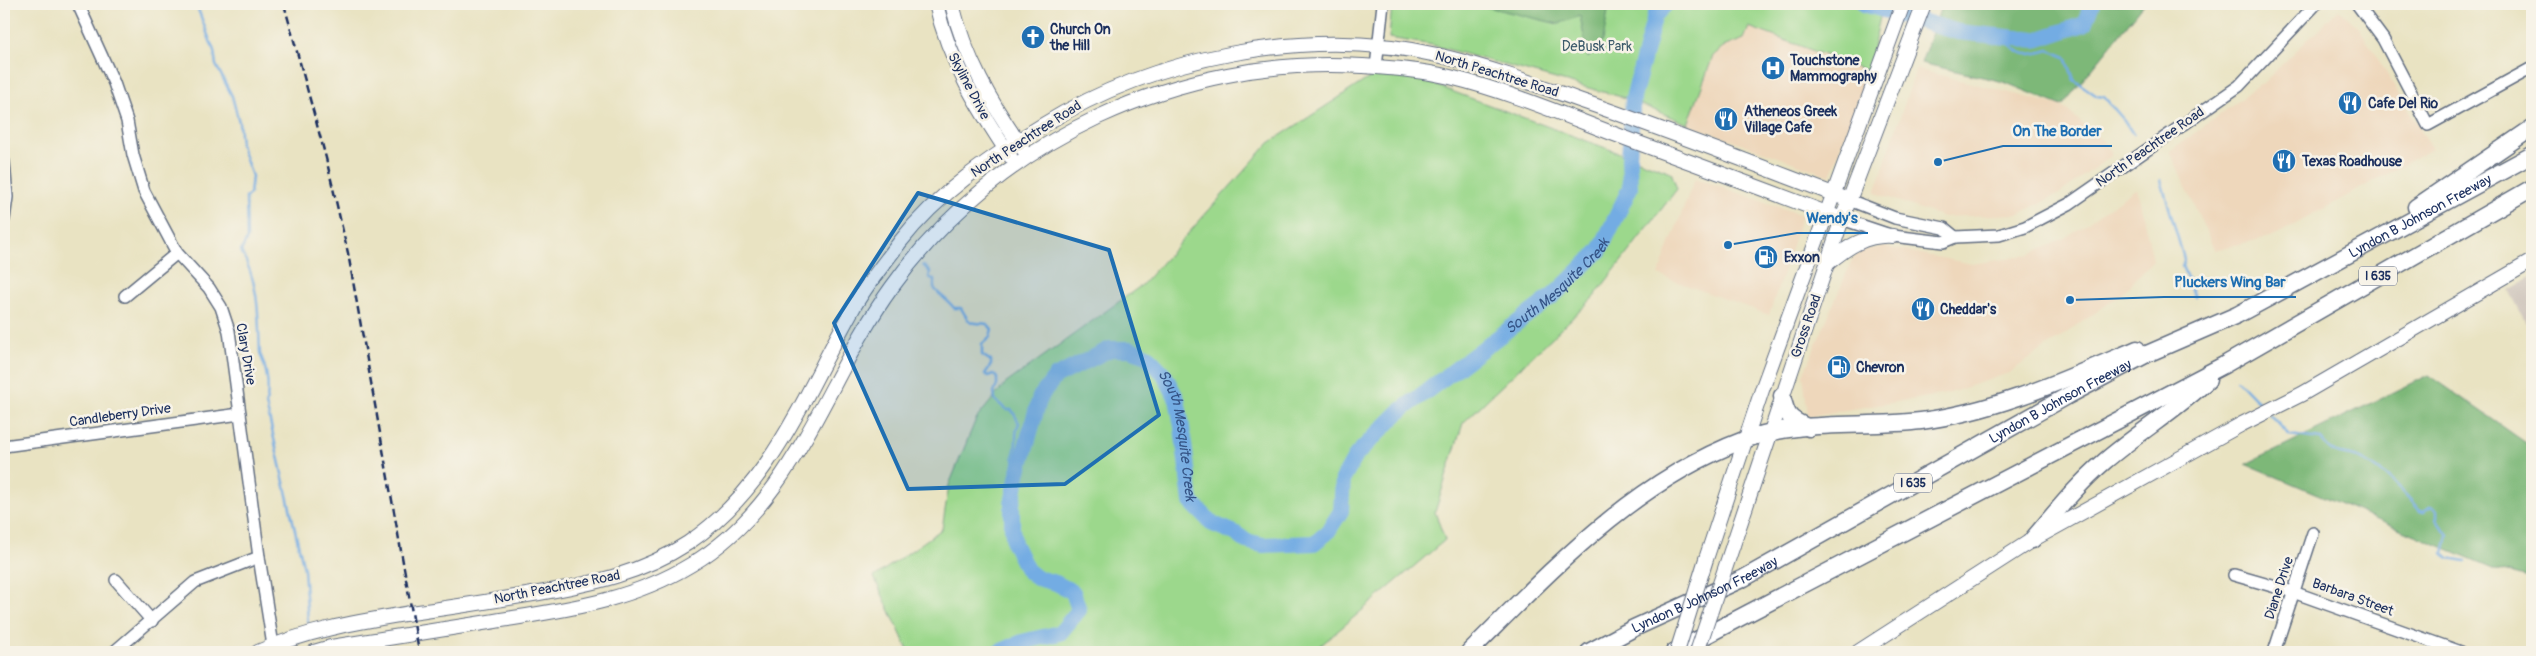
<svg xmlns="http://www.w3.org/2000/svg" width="2536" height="656" font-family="Pangolin,sans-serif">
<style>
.built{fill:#eed7bb}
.industrial{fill:#ccc2b9}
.green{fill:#9cd88c;stroke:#5c8475}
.forest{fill:#7db878;stroke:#4c746b}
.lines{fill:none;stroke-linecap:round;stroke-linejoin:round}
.stream{stroke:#73ace3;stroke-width:2.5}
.river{stroke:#73ace3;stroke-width:16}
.minor-casing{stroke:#636e81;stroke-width:14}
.major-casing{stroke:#636e81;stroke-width:16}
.highway-casing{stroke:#636e81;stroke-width:19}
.minor{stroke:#fff;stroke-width:11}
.major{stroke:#fff;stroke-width:14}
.highway{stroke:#fff;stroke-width:16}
.rail{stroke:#1b2f5e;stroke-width:2.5;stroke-dasharray:8 4;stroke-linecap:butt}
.major-bridge-casing{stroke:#636e81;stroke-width:16;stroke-linecap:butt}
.major-bridge{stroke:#fff;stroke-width:14}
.marked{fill:#1f6fb2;fill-opacity:0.2;stroke:#1f6fb2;stroke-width:4;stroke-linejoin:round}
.labels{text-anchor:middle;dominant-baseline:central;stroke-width:5;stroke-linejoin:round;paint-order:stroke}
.shield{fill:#f7f3e8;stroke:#5d6a87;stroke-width:1}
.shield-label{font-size:12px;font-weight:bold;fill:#1b2f5e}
.poi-label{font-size:14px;font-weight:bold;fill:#1b2f5e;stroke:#f7f3e8;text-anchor:start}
.park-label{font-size:14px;fill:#3b596a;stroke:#f7f3e8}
.street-label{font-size:14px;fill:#1b2f5e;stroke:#f7f3e8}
.water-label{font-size:15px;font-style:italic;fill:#355486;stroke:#f7f3e8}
.leader{fill:none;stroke:#1f6fb2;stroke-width:2}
.callout-dot{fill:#1f6fb2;stroke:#f7f3e8;stroke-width:2}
.callout-label{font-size:15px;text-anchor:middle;font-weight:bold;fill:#1f6fb2;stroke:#f7f3e8;stroke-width:5;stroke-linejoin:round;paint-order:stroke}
</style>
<rect width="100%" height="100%" fill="#f7f3e8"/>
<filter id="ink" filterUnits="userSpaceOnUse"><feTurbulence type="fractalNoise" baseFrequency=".02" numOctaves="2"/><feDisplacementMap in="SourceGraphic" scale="10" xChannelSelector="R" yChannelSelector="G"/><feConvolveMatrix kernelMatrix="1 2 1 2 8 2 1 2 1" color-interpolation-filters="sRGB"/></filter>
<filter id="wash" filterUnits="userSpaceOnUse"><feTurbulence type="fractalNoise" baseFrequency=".0096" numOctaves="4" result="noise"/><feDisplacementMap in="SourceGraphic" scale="20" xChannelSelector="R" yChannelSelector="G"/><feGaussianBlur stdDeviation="1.12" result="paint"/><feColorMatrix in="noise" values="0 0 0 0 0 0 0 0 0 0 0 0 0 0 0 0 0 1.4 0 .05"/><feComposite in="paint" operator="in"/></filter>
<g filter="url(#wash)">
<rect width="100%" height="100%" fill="#e9e3c2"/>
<g class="built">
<path d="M2339,9L2360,29L2432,149L2274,236L2214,250L2170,151L2263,83Z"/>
<path d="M1748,27L1868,71L1830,176L1688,124L1713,56L1723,47L1744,39Z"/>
<path d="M1916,69L2062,106L2104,142L2111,152V156L2059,194L2019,214L1943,217L1875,193Z"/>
<path d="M1695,178L1802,215L1769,315L1658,275Z"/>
<path d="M2137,188L2153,260L2122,294L2009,373L1947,394L1808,416L1803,375L1853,258L1862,250L1885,247L1972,264L2030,255L2070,235Z"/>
</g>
<path class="industrial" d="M2532,277V334L2509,290Z"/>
<g class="green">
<path d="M1392,4H1883L1868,71L1749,27L1744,39L1723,47L1713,56L1688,124L1625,98L1432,45L1389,38Z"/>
<path d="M1386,67L1671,172L1677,189L1593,298L1463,423L1435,512L1445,540L1313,652H909L874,577L942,529L949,485L976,419L1005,384L1142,285L1269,143Z"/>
</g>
<g class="forest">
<path d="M1475,4H1609L1603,41L1588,58L1580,16L1558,24Z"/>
<path d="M1942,4H2144L2062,106L2004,82L1921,63Z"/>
<path d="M2429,375L2532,447V579L2495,569L2246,464Z"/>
</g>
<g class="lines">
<g class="stream">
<path d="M196,4L214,51L216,65L232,96L239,122L241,146L252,176L250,194L246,197L247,239L241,251C260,285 258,316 260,354C267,369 270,388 266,404L304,569L308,622"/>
<path d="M2002,37C2021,55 2023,58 2049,50L2066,57L2074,80L2097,96L2104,97L2124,120L2133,134"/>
<path d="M2161,180L2184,259L2182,266L2195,297"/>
<path d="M923,265L930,272L929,277L934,280V288C940,296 948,300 954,308H961C971,326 969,322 987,324L992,329L990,337L982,344V355L991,361V365L985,374L988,376L993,374L997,378V385L994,392L995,400L1007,410H1012L1019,423C1013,434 1019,444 1013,456L1019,474"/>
<path d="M2237,380L2263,407"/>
<path d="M2270,415L2289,435L2321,439C2338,462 2346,450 2365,461C2387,474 2403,491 2420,511L2424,512L2431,507L2436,510V519L2448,536L2444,553L2449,558L2466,561"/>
</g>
<g class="river">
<path d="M1864,4L1958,32L2036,40L2084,24L2092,4"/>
<path id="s1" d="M999,652L1022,642L1060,633L1079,610L1073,592L1056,583L1037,578L1027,570L1014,543L1012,528V504L1017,478L1040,397L1055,377L1110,349H1131L1147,356L1164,374L1177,399L1182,427L1191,502L1213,524L1235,533L1246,541L1263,545L1314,543L1327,533L1341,511L1343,479L1357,454L1399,412L1554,295L1600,250L1630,188L1629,159L1633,98L1655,15L1666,4"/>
</g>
</g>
</g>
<g filter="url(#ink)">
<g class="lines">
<g class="minor-casing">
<g id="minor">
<path d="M78,4L114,83L127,121L133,155L144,191L177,253L209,288L221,307L229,331L259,557L274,652"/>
<path d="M2357,4L2383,39L2428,125L2532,68"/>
<path d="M1376,67L1383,4"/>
<path d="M4,162L7,197L4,219"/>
<path d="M1849,200L1895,218L1944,228L1955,237"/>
<path d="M1842,219L1893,236L1943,242L1955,237L1999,235L2025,227L2069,204L2239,86L2316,4"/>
<path d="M125,296L177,253"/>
<path d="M4,446L240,414"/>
<path d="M2234,575L2293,592L2461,652"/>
<path d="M116,580L152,621"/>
<path d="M114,652L195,582L259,557"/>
<path d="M2274,652L2313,533"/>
</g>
</g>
<g class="major-casing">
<g id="major">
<path d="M936,4C949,61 978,108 1010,156"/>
<path d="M952,4C965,58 991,103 1022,148"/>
<path d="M1827,264C1847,247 1866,234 1893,236"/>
<path d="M1733,545L1842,219L1924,4"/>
<path d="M1706,559L1763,387L1903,4"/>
<path d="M258,652C307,630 358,622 411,613C454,607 497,600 539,593C592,584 642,573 688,543C772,486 804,395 852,310C865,286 884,264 900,242C938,193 991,157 1043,125C1155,56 1308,26 1437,55C1485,66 1532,83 1579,100C1670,131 1759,166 1849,200"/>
<path d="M314,652L331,647C384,639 436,630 489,622C561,610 628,603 692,564C796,502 825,379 892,287C998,139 1180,55 1362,66C1391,68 1421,70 1450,77C1507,91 1562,114 1617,135C1692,163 1767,190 1842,219"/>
<path d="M1858,652L2032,540L2242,424L2302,394L2532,261"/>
</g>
</g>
<g class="highway-casing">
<g id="highway">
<path d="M2416,207L2532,128"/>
<path d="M1782,396C1787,417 1789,419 1809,428"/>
<path d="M2032,540C2055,513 2078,484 2105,461C2139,432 2176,410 2208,380"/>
<path d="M1469,652C1551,571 1632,482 1744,440C1799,419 1863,428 1921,421C1998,411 2066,379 2137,349"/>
<path id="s2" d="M1589,652L1634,628L1744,578L2069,395L2147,354L2237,315L2532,155"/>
<path d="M1674,652L2224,365L2532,188"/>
</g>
</g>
<use href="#minor" class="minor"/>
<use href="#major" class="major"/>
<use href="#highway" class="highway"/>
<path class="rail" d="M284,4L326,158L348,253L419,652"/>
<g class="major-bridge-casing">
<g id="major-bridge">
<path d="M1677,652L1706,559"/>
<path d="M1697,652L1733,545"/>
</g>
</g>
<use href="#major-bridge" class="major-bridge"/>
</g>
</g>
<path class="marked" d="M918,193L1109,250L1159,415L1065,484L908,489L834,323Z"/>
<defs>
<g id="church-disc" transform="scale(1.25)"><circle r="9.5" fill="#1f6fb2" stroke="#f7f3e8"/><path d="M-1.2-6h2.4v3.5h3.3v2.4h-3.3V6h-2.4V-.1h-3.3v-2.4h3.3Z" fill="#fff"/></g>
<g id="hospital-disc" transform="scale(1.25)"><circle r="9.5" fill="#1f6fb2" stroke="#f7f3e8"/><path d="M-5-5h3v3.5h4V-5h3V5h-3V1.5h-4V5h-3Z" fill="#fff"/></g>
<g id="restaurant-disc" transform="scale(1.25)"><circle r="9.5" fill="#1f6fb2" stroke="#f7f3e8"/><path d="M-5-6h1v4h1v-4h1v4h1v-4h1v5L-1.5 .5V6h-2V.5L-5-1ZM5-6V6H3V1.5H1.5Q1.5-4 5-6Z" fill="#fff"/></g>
<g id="fuel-disc" transform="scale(1.25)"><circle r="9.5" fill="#1f6fb2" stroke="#f7f3e8"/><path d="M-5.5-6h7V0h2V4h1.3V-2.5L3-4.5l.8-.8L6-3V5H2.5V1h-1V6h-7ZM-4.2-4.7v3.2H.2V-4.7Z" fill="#fff"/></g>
</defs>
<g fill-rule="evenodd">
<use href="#church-disc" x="1033" y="37"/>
<use href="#hospital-disc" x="1773" y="68"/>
<use href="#restaurant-disc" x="2350" y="103"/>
<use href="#restaurant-disc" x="1726" y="119"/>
<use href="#restaurant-disc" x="2284" y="161"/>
<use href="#fuel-disc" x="1766" y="257"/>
<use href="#restaurant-disc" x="1923" y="309"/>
<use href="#fuel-disc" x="1839" y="367"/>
</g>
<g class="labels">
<g class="shield">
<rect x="2359" y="266.5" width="38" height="19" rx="4"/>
<rect x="1894" y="473.5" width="38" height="19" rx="4"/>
</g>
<g class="shield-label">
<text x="2378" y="276">I 635</text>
<text x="1913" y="483">I 635</text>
</g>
<g class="poi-label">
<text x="1050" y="29">Church On<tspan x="1050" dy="16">the Hill</tspan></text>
<text x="1790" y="60">Touchstone<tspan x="1790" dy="16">Mammography</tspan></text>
<text x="2368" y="103">Cafe Del Rio</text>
<text x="1744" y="111">Atheneos Greek<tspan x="1744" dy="16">Village Cafe</tspan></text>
<text x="2302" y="161">Texas Roadhouse</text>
<text x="1784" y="257">Exxon</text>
<text x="1940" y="309">Cheddar's</text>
<text x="1856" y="367">Chevron</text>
</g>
<g class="park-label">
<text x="1597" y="46">DeBusk Park</text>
</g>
<g class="street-label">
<text transform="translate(1497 74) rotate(17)">North Peachtree Road</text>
<text transform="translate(969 86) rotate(62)">Skyline Drive</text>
<text transform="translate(1026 139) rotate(-33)">North Peachtree Road</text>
<text transform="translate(2150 147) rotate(-35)">North Peachtree Road</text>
<text stroke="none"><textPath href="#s2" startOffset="939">Lyndon B Johnson Freeway</textPath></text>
<text transform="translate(1806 326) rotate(-71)">Gross Road</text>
<text transform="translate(246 354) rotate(80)">Clary Drive</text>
<text stroke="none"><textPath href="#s2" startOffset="534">Lyndon B Johnson Freeway</textPath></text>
<text transform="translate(120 415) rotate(-8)">Candleberry Drive</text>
<text transform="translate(557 587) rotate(-11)">North Peachtree Road</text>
<text transform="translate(2279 588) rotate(-72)">Diane Drive</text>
<text stroke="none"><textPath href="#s2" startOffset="129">Lyndon B Johnson Freeway</textPath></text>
<text transform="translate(2353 597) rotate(20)">Barbara Street</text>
</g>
<g class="water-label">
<text stroke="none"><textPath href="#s1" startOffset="1129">South Mesquite Creek</textPath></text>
<text stroke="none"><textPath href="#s1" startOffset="558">South Mesquite Creek</textPath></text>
</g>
</g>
<path class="leader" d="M1938 162L2003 146H2112M1728 245L1797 233H1868M2070 300L2164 297H2296"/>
<g class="callout-dot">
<circle cx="1938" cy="162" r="5"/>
<circle cx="1728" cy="245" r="5"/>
<circle cx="2070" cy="300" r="5"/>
</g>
<g class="callout-label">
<text x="2057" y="136">On The Border</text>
<text x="1832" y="223">Wendy's</text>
<text x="2230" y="287">Pluckers Wing Bar</text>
</g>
<rect width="2536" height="656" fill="none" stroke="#f7f3e8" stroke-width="20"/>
</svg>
